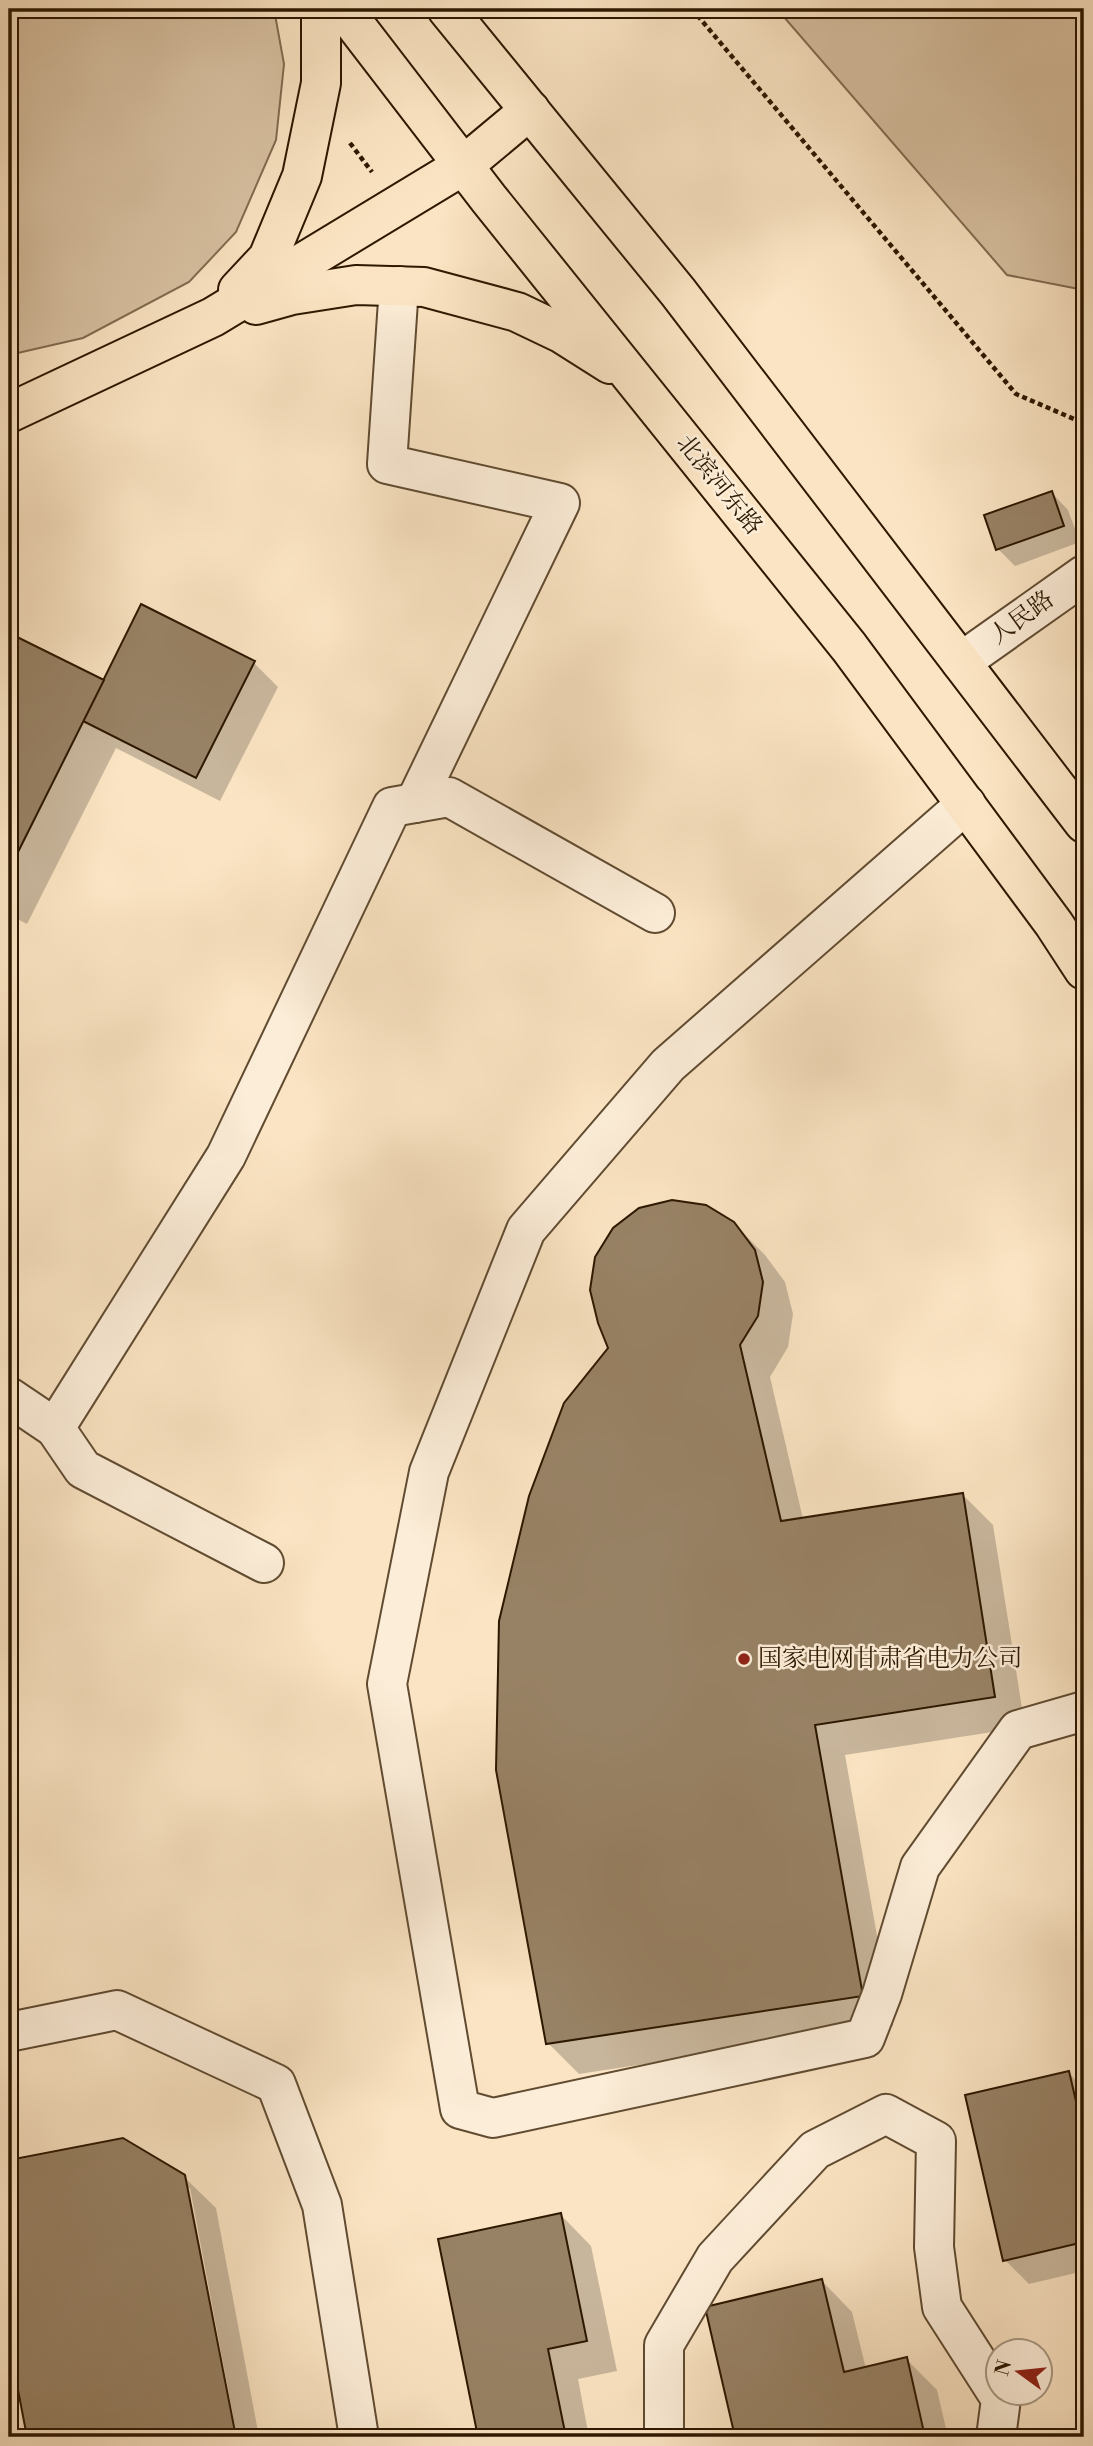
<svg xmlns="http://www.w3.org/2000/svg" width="1093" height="2446" font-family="'Libre Bodoni','Noto Serif SC',serif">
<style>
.green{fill:#d8c1a2;stroke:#826c51;stroke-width:2}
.shadow{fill:#0003}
.building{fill:#988265;stroke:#2d1800;stroke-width:2}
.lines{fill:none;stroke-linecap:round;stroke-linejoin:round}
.minor-casing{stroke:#604b31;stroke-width:42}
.major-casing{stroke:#2d1800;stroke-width:42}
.path{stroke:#2d1800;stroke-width:4.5;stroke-dasharray:5 3.5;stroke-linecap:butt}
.minor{stroke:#fcedd8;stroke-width:38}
.major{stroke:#fbe4c3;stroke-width:38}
.poi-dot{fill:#8f2418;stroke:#fcedd8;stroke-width:2.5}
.labels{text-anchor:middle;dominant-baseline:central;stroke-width:5;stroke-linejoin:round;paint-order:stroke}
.street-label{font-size:24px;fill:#2d1800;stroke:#fcedd8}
.poi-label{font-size:24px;fill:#2d1800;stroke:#fcedd8;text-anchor:start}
</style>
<rect width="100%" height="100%" fill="#fbe4c3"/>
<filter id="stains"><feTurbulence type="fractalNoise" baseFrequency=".00286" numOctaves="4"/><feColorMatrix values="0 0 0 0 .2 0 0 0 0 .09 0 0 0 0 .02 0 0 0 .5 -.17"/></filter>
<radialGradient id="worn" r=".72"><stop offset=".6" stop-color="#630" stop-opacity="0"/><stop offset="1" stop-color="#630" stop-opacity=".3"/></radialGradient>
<g class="green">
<path d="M9,9H274L284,64L276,140L236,232L189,282L83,338L9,355Z"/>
<path d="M777,9H1084V290L1007,275Z"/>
</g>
<g class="shadow">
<path d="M1052,493L1068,510L1080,542L1015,566L998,549Z"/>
<path d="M9,635L104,683L253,662L278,687L220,801L116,748L27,924L9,915Z"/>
<path d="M733,1223L765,1255L785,1282L793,1314L788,1347L770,1377L803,1519L962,1494L993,1525L1025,1727L845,1755L893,2026L579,2074L548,2043Z"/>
<path d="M1069,2073L1084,2089V2271L1029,2284L1005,2260Z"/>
<path d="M123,2139L184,2177L216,2208L259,2437H237L190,2188H186L234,2437H29L9,2334V2163Z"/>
<path d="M561,2215L591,2246L617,2371L578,2379L589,2437H480L440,2240Z"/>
<path d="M822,2281L852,2312L866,2369L906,2359L937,2390L948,2437H737L707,2309Z"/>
</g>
<g class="building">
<path d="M1052,491L1064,526L996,550L984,515Z"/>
<path d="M141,604L255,661L196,778L83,721Z"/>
<path d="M9,633L104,680L9,870Z"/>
<path d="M672,1200L706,1205L734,1222L755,1250L763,1282L758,1316L740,1345L781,1521L963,1493L995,1697L815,1725L863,1996L546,2044L496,1770L499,1621L529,1496L564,1403L608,1348L598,1323L590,1290L595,1257L613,1228L639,1208Z"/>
<path d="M1069,2071L1084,2136V2242L1003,2261L965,2095Z"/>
<path d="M123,2138L185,2175L236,2437H27L9,2343V2160Z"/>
<path d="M561,2213L587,2341L548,2349L566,2437H478L438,2239Z"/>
<path d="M822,2279L844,2372L907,2357L925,2437H735L705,2307Z"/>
</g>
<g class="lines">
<g class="minor-casing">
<g id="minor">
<path d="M399,286L387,464L560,503L415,803"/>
<path d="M961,662L1084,575"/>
<path d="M966,804L668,1065L526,1230L429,1472L387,1684L460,2109L493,2118L865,2038L882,1994L920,1867L1018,1730L1084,1711"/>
<path d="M9,1397L55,1428L83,1469L264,1563"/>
<path d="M55,1428L226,1156L392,807L449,797L655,913"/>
<path d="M9,2032L117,2010L276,2084L322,2205L359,2437"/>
<path d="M664,2437V2345L715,2258L815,2150L886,2114L936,2141L934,2247L942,2307L1001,2399L996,2437"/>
</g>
</g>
<g class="major-casing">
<g id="major">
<path d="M343,9L489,199L849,647L1054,924L1084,970"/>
<path d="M447,9L678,292L1084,823"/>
<path d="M238,290L268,258L302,176L321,83V9"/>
<path d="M256,305L292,295L356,285L424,287L517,312L561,333L610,364"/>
<path d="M9,413L213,317L464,165L530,110"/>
</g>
</g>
<g class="path">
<path d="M692,9L1016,394L1074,419H1084"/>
<path d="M350,143L372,172"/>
</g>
<use href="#minor" class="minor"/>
<use href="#major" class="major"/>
</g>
<circle class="poi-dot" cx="744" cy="1659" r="7"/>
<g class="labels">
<g class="street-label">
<text transform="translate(719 485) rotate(51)">北滨河东路</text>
<text transform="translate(1022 618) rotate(-36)">人民路</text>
</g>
<g class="poi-label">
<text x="758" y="1659">国家电网甘肃省电力公司</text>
</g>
</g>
<rect width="1093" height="2446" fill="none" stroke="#fbe4c3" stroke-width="35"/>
<rect x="10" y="10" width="1072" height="2425" fill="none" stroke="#2d1800" stroke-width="3.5"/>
<rect x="18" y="18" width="1058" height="2411" fill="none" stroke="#2d1800" stroke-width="2"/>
<g transform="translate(1019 2372) rotate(285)"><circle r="33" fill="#fcedd8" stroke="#a99882" stroke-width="2"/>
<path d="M0-5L12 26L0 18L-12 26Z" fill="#8f2418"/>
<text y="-10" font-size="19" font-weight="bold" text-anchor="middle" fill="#2d1800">N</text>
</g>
<rect width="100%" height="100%" filter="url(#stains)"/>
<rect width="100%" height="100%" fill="url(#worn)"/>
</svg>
